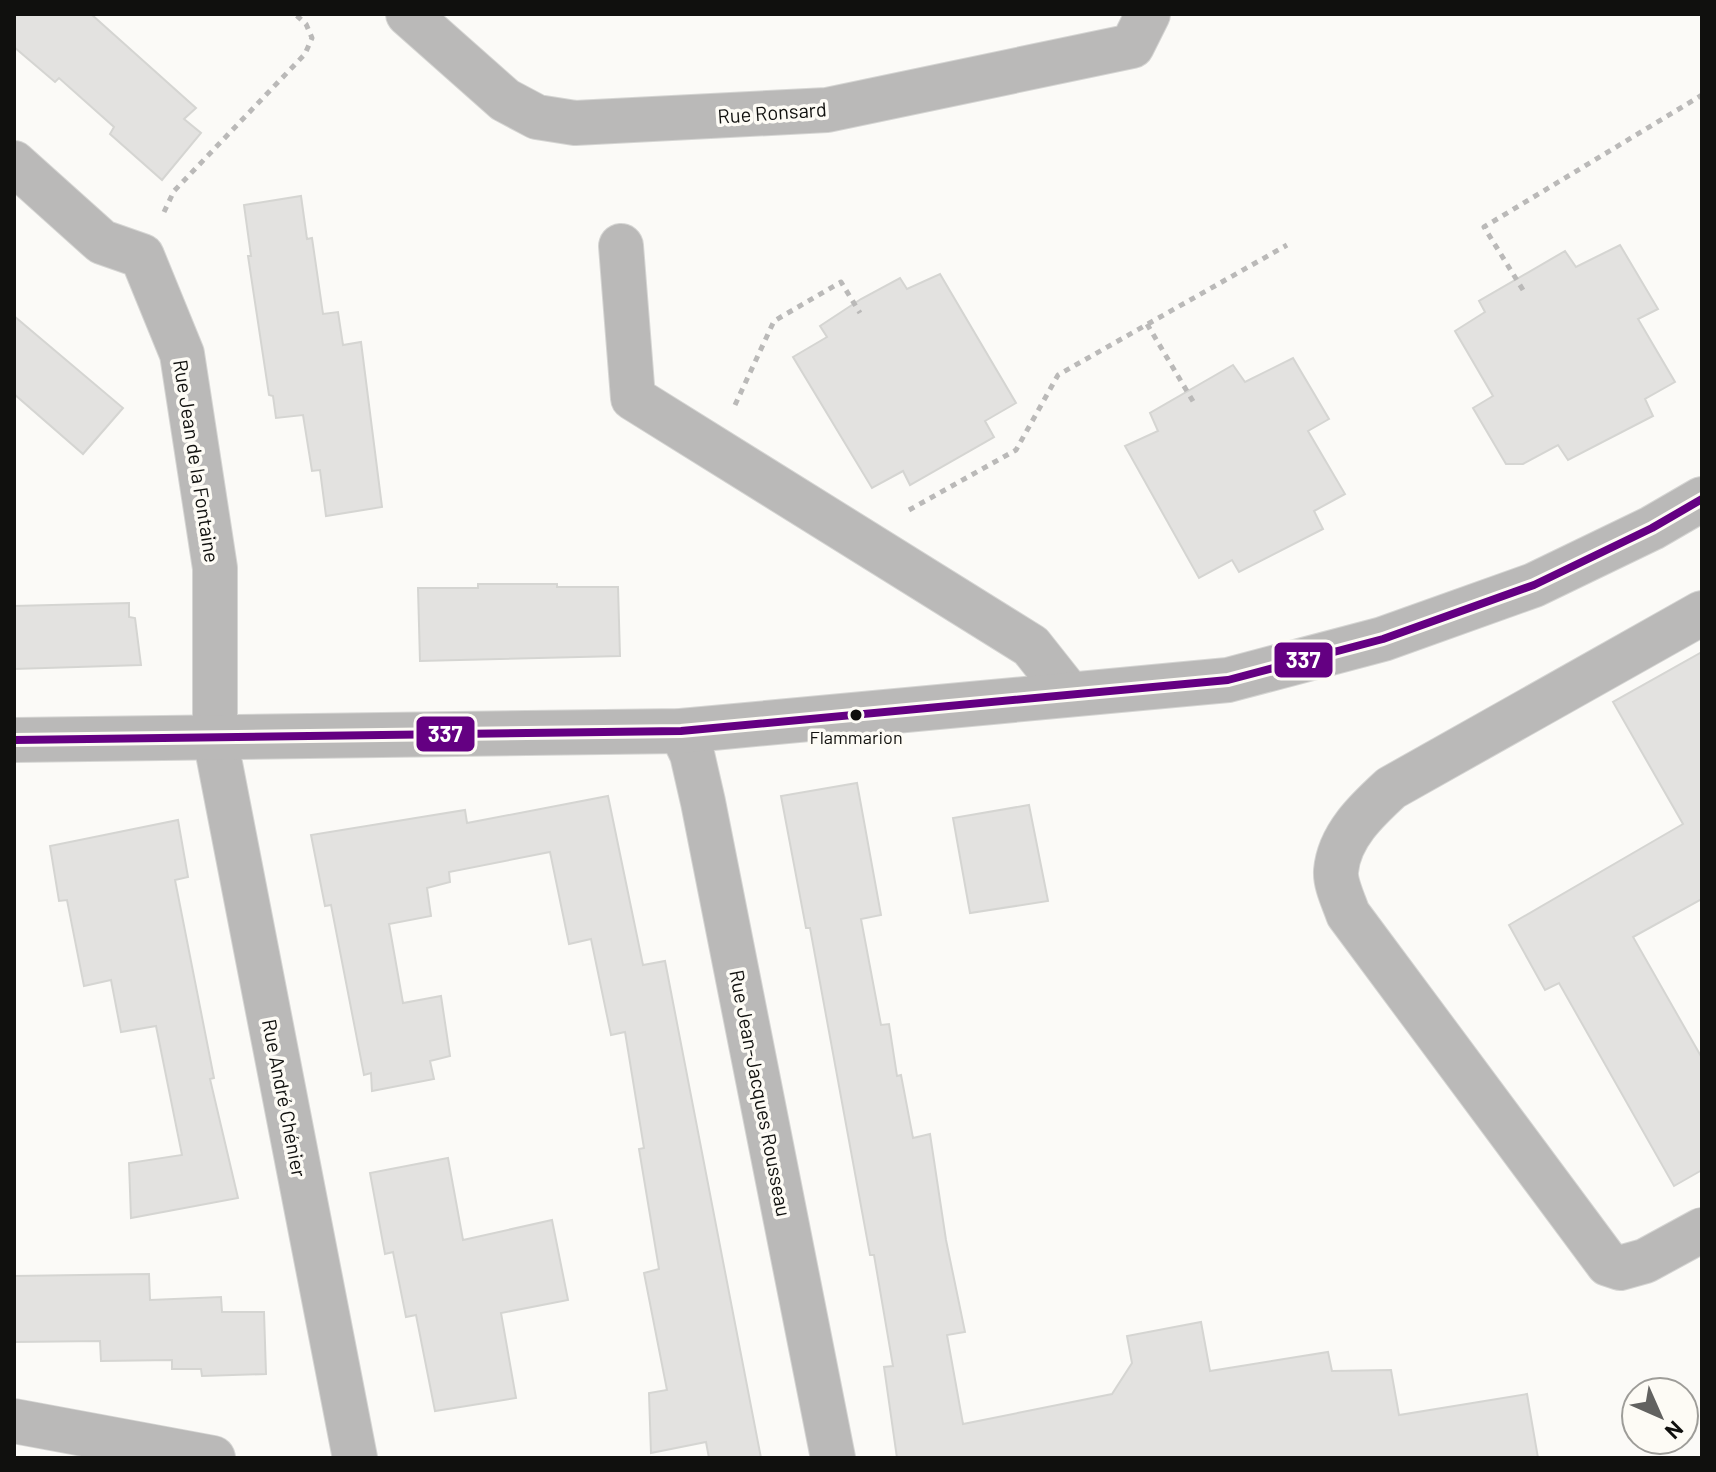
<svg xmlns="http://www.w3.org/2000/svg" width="1716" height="1472" font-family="Barlow,sans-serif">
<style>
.building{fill:#e3e2e0;stroke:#d5d5d2;stroke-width:2}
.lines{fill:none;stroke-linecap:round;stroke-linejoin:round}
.minor-casing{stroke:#d5d5d3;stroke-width:46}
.path{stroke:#bab9b8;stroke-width:5;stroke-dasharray:6 6;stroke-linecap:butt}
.minor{stroke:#bab9b8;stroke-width:44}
.bus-1-casing{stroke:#fdfbf5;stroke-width:14}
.bus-1{stroke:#640082;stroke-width:8}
.bus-dot{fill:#10100e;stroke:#fdfbf5;stroke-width:3}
.labels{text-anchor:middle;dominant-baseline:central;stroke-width:7;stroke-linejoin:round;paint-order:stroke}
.bus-label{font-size:18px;fill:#10100e;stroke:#fdfbf5}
.street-label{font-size:20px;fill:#10100e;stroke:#fdfbf5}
.line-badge{stroke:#fdfbf5;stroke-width:3}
.badge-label{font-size:22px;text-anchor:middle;font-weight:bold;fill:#fff}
</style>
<rect width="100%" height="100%" fill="#fbfaf7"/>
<g class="building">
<path d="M14,14H91L196,108L184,119L201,133L162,180L110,134L114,127L59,78L55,82L14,47Z"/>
<path d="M301,196L307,239L312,238L323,314L338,312L343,345L361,342L382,507L326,516L320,470L312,471L303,415L276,418L273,396L269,395L248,256H251L244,205Z"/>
<path d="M1620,245L1658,309L1638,319L1675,382L1645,399L1653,416L1568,460L1558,445L1523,464H1506L1473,408L1493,396L1455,331L1485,312L1479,301L1565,251L1576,267Z"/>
<path d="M940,274L1016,403L985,421L994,437L910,485L903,471L872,488L793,357L827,337L820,326L861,299L900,278L907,289Z"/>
<path d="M14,316L123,408L83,454L14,394Z"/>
<path d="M1293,358L1329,419L1308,431L1345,494L1314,511L1323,529L1239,572L1232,560L1199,578L1125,446L1158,431L1150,413L1233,365L1245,382Z"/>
<path d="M478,584H557V587H618L620,656L420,661L418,588H478Z"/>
<path d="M129,603V617L135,618L141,665L14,669V606Z"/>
<path d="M1702,652V899L1633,937L1702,1058V1170L1674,1186L1559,983L1545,990L1509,925L1683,824L1613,702Z"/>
<path d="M857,783L881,915L861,919L881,1025L889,1024L897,1076L901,1075L913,1138L930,1134L946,1240L965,1332L947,1335L963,1424L1112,1394L1132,1363L1127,1336L1201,1322L1210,1371L1328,1352L1332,1371L1391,1370L1399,1415L1527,1394L1538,1458H897L884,1367L893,1366L874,1255H870L810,928H806L781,796Z"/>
<path d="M608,796L643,965L665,961L761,1458H709L706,1442L651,1453L649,1393L667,1390L644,1273L659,1269L639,1149L644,1148L625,1032L611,1035L591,939L569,944L550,852L449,872L450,882L427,888L431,916L389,924L403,1003L441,996L450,1056L430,1061L434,1079L372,1091L371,1073L364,1075L331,905L325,906L311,835L465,810L467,823Z"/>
<path d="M1029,805L1048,901L970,913L953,818Z"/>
<path d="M178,820L188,877L175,880L214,1078L210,1079L238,1198L131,1218L129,1163L182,1155L156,1026L121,1032L111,980L84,986L67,900L59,901L50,846Z"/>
<path d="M448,1158L463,1240L552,1220L568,1300L501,1313L516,1398L435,1411L416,1315L406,1317L393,1252L385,1254L370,1173Z"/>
<path d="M149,1274L150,1300L221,1297L222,1312H264L266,1374L202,1376L201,1369H172V1360L101,1361L100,1341L14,1342V1276Z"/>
</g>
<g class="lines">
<g class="minor-casing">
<g id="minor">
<path d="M408,14L505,100L537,117L575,123L827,110L1132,46L1148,14"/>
<path d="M14,163L102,242L142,256L182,354L215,568V738L355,1458"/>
<path d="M621,246L633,398L1031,646L1069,694"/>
<path d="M1702,613L1391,788C1367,810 1339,836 1336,871C1335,884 1344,902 1348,914L1608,1264L1620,1268L1645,1261L1702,1230"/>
<path d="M681,731L692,754L703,802L833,1458"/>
<path d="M14,740L681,731L1228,680L1383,639L1534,585L1652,528L1702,499"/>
<path d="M14,1421L213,1458"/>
</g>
</g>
<g class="path">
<path d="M164,212L174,191L305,54L312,38L306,24L295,14"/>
<path d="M1523,290L1484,227L1702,95"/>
<path d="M1147,324L1194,403"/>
<path d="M735,405L774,321L841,282L860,313"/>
<path d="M909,510L1016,450L1058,375L1287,245"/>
</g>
<use href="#minor" class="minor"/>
<g class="bus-1-casing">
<path id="bus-1" d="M14,740L681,731L1228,680L1383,639L1534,585L1652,528L1702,499"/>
</g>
<use href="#bus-1" class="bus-1"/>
</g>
<circle class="bus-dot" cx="856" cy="715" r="7"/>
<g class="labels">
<g class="bus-label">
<text x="856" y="737">Flammarion</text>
</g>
<g class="street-label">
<text transform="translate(772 112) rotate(-4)">Rue Ronsard</text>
<text transform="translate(197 461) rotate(81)">Rue Jean de la Fontaine</text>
<text transform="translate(761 1093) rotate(79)">Rue Jean-Jacques Rousseau</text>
<text transform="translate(285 1098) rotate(79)">Rue André Chénier</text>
</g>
</g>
<g class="line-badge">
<rect x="1273" y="641" width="61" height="38" rx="8" fill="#640082"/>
<rect x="415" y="715" width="61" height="38" rx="8" fill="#640082"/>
</g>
<g class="badge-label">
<text x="1303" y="668">337</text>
<text x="445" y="742">337</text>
</g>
<rect width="1716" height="1472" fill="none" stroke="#10100e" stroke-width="32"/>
<g transform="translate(1660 1416) rotate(135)"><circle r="38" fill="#fdfbf5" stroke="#9e9d99" stroke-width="2"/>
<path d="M0-6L14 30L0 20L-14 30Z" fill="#626260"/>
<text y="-12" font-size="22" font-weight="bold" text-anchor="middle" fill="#10100e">N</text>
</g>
</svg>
